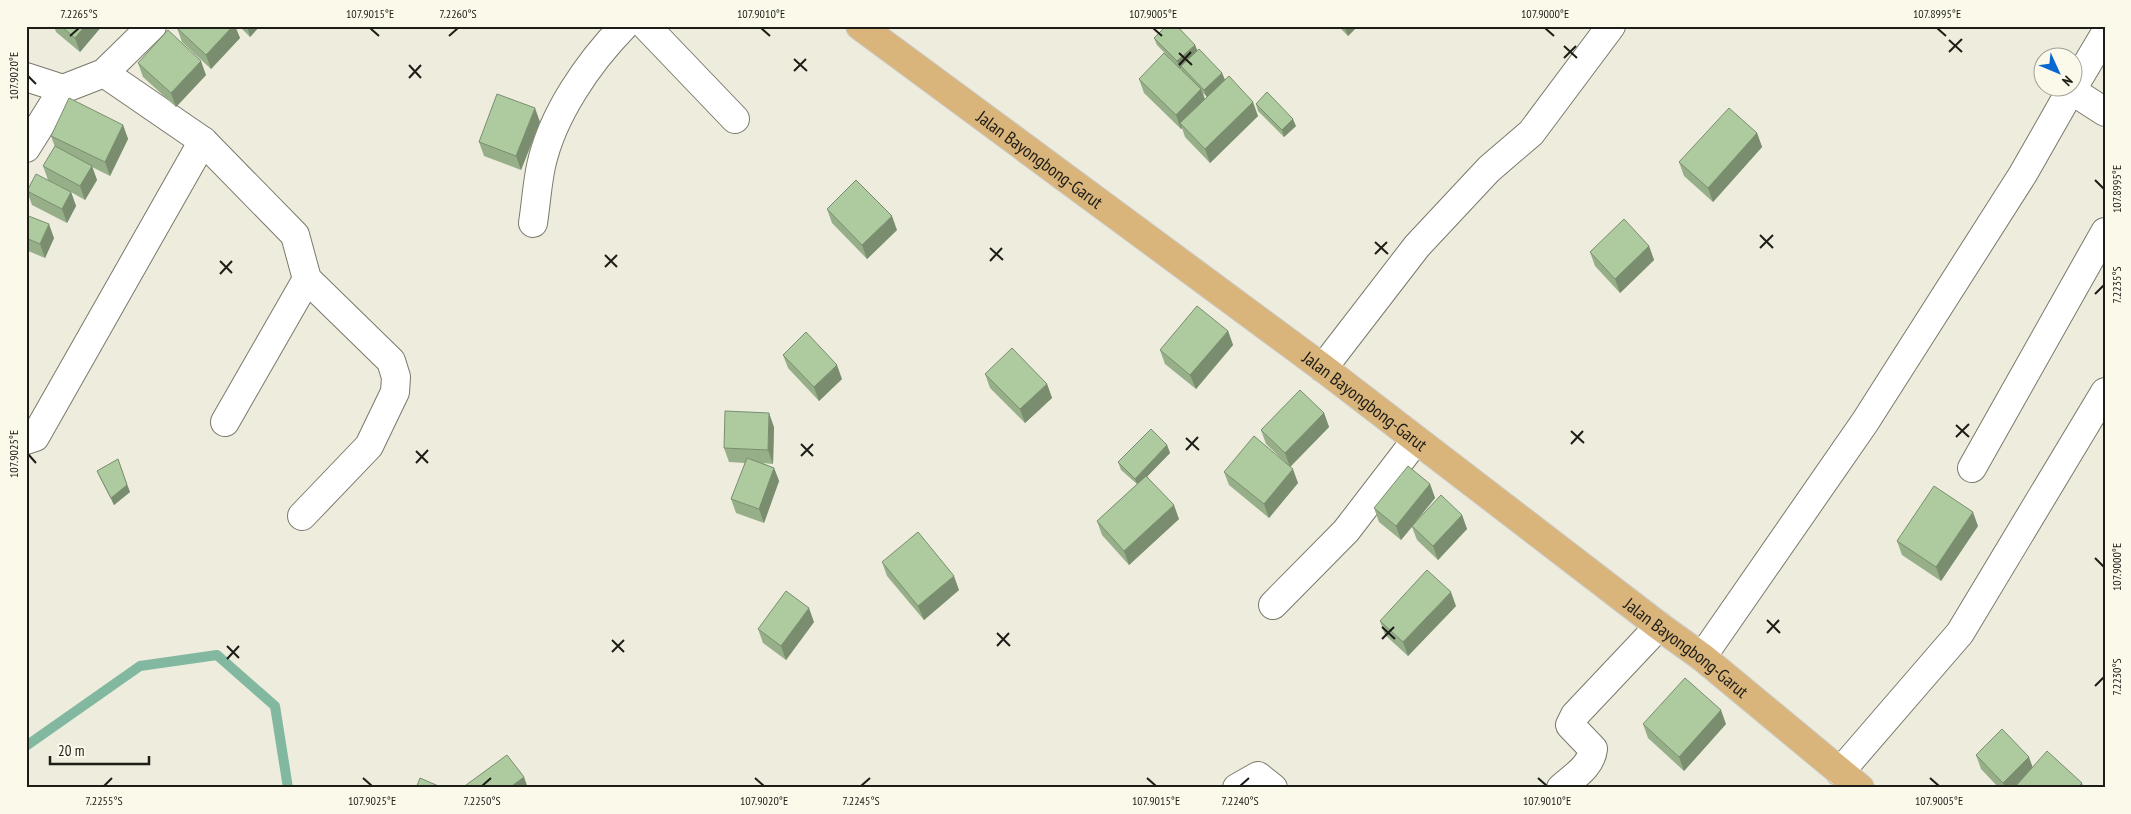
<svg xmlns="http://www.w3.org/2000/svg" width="2131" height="814" font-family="'PT Sans Narrow',sans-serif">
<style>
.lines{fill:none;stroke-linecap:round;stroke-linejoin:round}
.stream{stroke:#82b8a0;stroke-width:10}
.minor-casing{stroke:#7a796b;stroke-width:30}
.primary-casing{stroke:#cdcdcc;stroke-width:30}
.minor{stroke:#fff;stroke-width:28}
.primary{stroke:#d9b57b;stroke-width:28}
.wall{fill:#96af89;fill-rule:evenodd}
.shaded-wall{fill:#7a8e6f}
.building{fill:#aecb9f;stroke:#7a8e6f}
.ticks{fill:none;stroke:#1d1c17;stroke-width:2}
.labels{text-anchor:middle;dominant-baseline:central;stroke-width:4;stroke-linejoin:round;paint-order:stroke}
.street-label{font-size:18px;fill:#1d1c17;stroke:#faf9ea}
.neatline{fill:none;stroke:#1d1c17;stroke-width:2}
.ticks-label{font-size:12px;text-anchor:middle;fill:#1d1c17}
</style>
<rect width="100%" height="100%" fill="#edecdd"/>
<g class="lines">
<path class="stream" d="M26,746L140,666L217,655L275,706L288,788"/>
<g class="minor-casing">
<g id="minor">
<path d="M646,26L735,119"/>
<path d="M104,73L203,141L295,235L307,279L391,361L396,377L395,392L369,446L302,516"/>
<path d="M26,77L63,89"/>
<path d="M2074,86L2105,34"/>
<path d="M2071,90L2105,112"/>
<path d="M26,148L63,89L104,73L152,26"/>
<path d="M533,223C536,204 537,185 541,166C552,115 588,63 624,26"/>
<path d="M1323,368L1417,246L1489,169L1531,133L1611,26"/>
<path d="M225,422L307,279"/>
<path d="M26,440L35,437L203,141"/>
<path d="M1972,468L2105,232"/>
<path d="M1273,605L1346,531L1416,440"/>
<path d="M1702,657L1865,422L2023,174L2072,88"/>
<path d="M1840,772L1960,633L2105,392"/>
<path d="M1237,788L1258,776L1273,788"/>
<path d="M1561,788C1573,777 1591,767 1593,749L1570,725L1575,715L1659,626"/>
</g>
</g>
<g class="primary-casing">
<g id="primary">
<path id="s1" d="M860,26L1323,368L1659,626L1702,657L1860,788"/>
</g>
</g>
<use href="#minor" class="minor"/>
<use href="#primary" class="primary"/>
</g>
<g class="wall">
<path d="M54,26H102L80,52L56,32Z"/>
<path d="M179,26H235L240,38L211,69L182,42L177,28Z"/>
<path d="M239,26H260L250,37Z"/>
<path d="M1338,26H1358L1348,36Z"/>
<path d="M1154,38L1195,45L1197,51L1222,73L1225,80L1258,116L1210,163L1185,137L1182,128L1181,129L1144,93L1139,79L1182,71L1181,68L1180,69L1157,45ZM1203,93L1207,97L1205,99Z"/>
<path d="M138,63L206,75L176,107L143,77Z"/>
<path d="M1256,104L1296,126L1284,137L1258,111Z"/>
<path d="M540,122L521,170L484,156L479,142Z"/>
<path d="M123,125L128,139L110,176L92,167L97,180L85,200L71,192L76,206L67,223L32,205L27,191L62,187L48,180L43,166L55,147L51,136Z"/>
<path d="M1757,133L1762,147L1713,202L1684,176L1679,162Z"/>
<path d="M827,209L897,230L867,259L832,223Z"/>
<path d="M26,215L54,238L45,258L26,250Z"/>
<path d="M1649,246L1654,260L1620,293L1595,266L1590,252Z"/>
<path d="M1228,331L1233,345L1196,389L1165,364L1160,350Z"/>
<path d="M783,355L842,379L819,401L788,368Z"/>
<path d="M985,374L1047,384L1052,398L1025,423L990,388Z"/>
<path d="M1324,413L1329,427L1290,467L1298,483L1269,518L1229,485L1224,472L1288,465L1266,444L1261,430Z"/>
<path d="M774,427L773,464L763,463L774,468L779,481L764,523L736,513L731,499L745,463L729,462L724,448Z"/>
<path d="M1167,445L1170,453L1147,476L1179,519L1129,565L1102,535L1097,521L1137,484L1121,470L1118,462Z"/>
<path d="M118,459L130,492L114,505L100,478L97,471Z"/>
<path d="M1430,484L1435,498L1416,521L1462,515L1467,529L1438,560L1417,540L1412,527L1401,540L1379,522L1374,508Z"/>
<path d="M1978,526L1941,581L1902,555L1897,541Z"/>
<path d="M882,562L959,590L924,620L887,576Z"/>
<path d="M1456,606L1408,656L1385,635L1380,621Z"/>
<path d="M814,622L786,660L763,643L758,629Z"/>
<path d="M1643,724H1726L1684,771L1648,738Z"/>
<path d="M1976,755L2033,767L2082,783L2083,788H1999L1981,769Z"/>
</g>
<g class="shaded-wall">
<path d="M85,26H102L80,52L75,38Z"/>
<path d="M233,26H235L240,38L211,69L206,55Z"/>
<path d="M247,26H260L250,37Z"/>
<path d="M1348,26H1358L1348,36L1345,29Z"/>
<path d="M1195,45L1198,52L1181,66V68L1180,69L1177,61Z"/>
<path d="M201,61L206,75L176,107L171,93Z"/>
<path d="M1222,73L1225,80L1207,98L1204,90Z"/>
<path d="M1201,89L1206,103L1180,123L1182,128L1181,129L1176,115Z"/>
<path d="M1253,102L1258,116L1210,163L1205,149Z"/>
<path d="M535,108L540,122L521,170L516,156Z"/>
<path d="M1293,119L1296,126L1284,137L1282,130Z"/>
<path d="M123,125L128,139L110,176L105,162Z"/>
<path d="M1757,133L1762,147L1713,202L1708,188Z"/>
<path d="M92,166L97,180L85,200L80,186Z"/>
<path d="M71,192L76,206L67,223L62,209Z"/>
<path d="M892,216L897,230L867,259L862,245Z"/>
<path d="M49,224L54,238L45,258L40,244Z"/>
<path d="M1649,246L1654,260L1620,293L1615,279Z"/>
<path d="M1228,331L1233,345L1196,389L1190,375Z"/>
<path d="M837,365L842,379L819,401L814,387Z"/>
<path d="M1047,384L1052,398L1025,423L1020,409Z"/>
<path d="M769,413L774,427L773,464L768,450Z"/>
<path d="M1324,413L1329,427L1290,467L1285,453Z"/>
<path d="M1167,445L1170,453L1138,486L1135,479Z"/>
<path d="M774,468L779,481L764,523L759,509Z"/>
<path d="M1293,469L1298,483L1269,518L1264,504Z"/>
<path d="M1430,484L1435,498L1401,540L1396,526Z"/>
<path d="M127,485L130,492L114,505L111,498Z"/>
<path d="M1174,505L1179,519L1129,565L1124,551Z"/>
<path d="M1973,512L1978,526L1941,581L1936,567Z"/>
<path d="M1462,515L1467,529L1438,560L1433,546Z"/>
<path d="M954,576L959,590L924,620L918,606Z"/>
<path d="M1451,592L1456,606L1408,656L1403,642Z"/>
<path d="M809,608L814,622L786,660L781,646Z"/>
<path d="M1721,710L1726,724L1684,771L1679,757Z"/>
<path d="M2029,757L2034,771L2017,788H2005L2003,783Z"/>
<path d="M524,777L528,788H509Z"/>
<path d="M2082,783L2083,788H2077Z"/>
</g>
<g class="building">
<path d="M61,26H85L75,38Z"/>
<path d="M179,26H233L206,55L177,28Z"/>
<path d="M1166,26H1177L1195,45L1177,61L1154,38Z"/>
<path d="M168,30L201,61L171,93L138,63Z"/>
<path d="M1199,49L1222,73L1204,90L1181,66Z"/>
<path d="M1164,53L1201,89L1176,115L1139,79Z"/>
<path d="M1229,76L1253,102L1205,149L1180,123Z"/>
<path d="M1267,92L1293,119L1282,130L1256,104Z"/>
<path d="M497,94L535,108L516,156L479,142Z"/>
<path d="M69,98L123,125L105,162L51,136Z"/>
<path d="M1729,108L1757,133L1708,188L1679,162Z"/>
<path d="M55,146L92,166L80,186L43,166Z"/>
<path d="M36,174L71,192L62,209L27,191Z"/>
<path d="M856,180L892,216L862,245L827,209Z"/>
<path d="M26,215L49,224L40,244L26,238Z"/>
<path d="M1624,219L1649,246L1615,279L1590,252Z"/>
<path d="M1197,306L1228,331L1190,375L1160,350Z"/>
<path d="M806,332L837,365L814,387L783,355Z"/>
<path d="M1012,348L1047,384L1020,409L985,374Z"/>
<path d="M1300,390L1324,413L1285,453L1261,430Z"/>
<path d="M725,411L769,413L768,450L724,448Z"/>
<path d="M1151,429L1167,445L1135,479L1118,462Z"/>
<path d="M1254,436L1293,469L1264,504L1224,472Z"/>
<path d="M747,458L774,468L759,509L731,499Z"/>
<path d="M118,459L127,485L111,498L97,471Z"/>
<path d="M1408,466L1430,484L1396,526L1374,508Z"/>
<path d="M1146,476L1174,505L1124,551L1097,521Z"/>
<path d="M1934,486L1973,512L1936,567L1897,541Z"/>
<path d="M1441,495L1462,515L1433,546L1412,526Z"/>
<path d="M918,532L954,576L918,606L882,562Z"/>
<path d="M1427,570L1451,592L1403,642L1380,621Z"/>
<path d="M786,591L809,608L781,646L758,629Z"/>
<path d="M1685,678L1721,710L1679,757L1643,724Z"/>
<path d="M2002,729L2029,757L2003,783L1976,755Z"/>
<path d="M2047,751L2082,783L2077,788H2014Z"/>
<path d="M507,755L524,777L509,788H462Z"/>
<path d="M420,778L443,788H416Z"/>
</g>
<path class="ticks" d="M370,28L379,36M761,28L770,36M1153,28L1162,36M1545,28L1554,36M1937,28L1946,36M70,36L79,28M449,36L458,28M1949,40L1962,52M1564,46L1577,58M1949,52L1962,39M1179,53L1192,65M1564,58L1576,46M794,59L807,71M409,65L421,78M1179,65L1191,52M794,71L806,59M28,76L36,84M409,78L421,65M2095,180L2104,189M1760,235L1773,248M1375,242L1388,254M990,248L1003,260M1760,248L1773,235M1375,254L1387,242M605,255L617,267M220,261L232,273M990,261L1002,248M605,267L617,255M220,274L232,261M2095,294L2104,285M1956,425L1969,437M1571,431L1584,443M1956,437L1969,424M1186,438L1199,450M801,444L813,456M1571,444L1583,431M1186,450L1198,437M416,451L428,463M28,454L36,463M801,456L813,444M416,463L428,450M2095,558L2104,567M1767,620L1780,633M1382,627L1395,639M997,633L1010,646M1767,633L1779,620M1382,639L1394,627M612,640L624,652M227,646L239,658M997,646L1009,633M612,652L624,640M227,659L239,646M2095,686L2104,677M363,778L372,786M755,778L764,786M1147,778L1156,786M1538,778L1547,786M1930,778L1939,786M104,786L112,778M482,786L491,778M861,786L870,778M1240,786L1249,778"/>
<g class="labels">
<g class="street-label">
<text stroke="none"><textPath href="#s1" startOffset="224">Jalan Bayongbong-Garut</textPath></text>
<text stroke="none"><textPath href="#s1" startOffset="629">Jalan Bayongbong-Garut</textPath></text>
<text stroke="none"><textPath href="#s1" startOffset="1034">Jalan Bayongbong-Garut</textPath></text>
</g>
</g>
<rect width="2131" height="814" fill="none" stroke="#faf9ea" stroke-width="55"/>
<g transform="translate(2058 72) rotate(134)"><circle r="24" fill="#faf9ea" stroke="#a2a196"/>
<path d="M0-4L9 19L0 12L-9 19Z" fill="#0867d0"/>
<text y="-8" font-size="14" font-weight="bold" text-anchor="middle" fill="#1d1c17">N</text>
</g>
<path d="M50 756v8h99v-8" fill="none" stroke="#1d1c17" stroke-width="2.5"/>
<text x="58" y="756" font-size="15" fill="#1d1c17" stroke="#faf9ea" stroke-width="4" paint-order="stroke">20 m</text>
<rect x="28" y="28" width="2076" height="758" class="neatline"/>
<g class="ticks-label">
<text x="79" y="18">7.2265°S</text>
<text x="370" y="18">107.9015°E</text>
<text x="458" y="18">7.2260°S</text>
<text x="761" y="18">107.9010°E</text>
<text x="1153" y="18">107.9005°E</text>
<text x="1545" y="18">107.9000°E</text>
<text x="1937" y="18">107.8995°E</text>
<text transform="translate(14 76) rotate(-90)" y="4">107.9020°E</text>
<text transform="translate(2117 189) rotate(-90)" y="4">107.8995°E</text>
<text transform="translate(2117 285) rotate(-90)" y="4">7.2235°S</text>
<text transform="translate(14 454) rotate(-90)" y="4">107.9025°E</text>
<text transform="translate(2117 567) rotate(-90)" y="4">107.9000°E</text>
<text transform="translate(2117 677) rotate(-90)" y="4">7.2230°S</text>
<text x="104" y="805">7.2255°S</text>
<text x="372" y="805">107.9025°E</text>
<text x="482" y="805">7.2250°S</text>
<text x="764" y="805">107.9020°E</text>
<text x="861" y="805">7.2245°S</text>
<text x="1156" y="805">107.9015°E</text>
<text x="1240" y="805">7.2240°S</text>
<text x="1547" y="805">107.9010°E</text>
<text x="1939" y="805">107.9005°E</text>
</g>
</svg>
